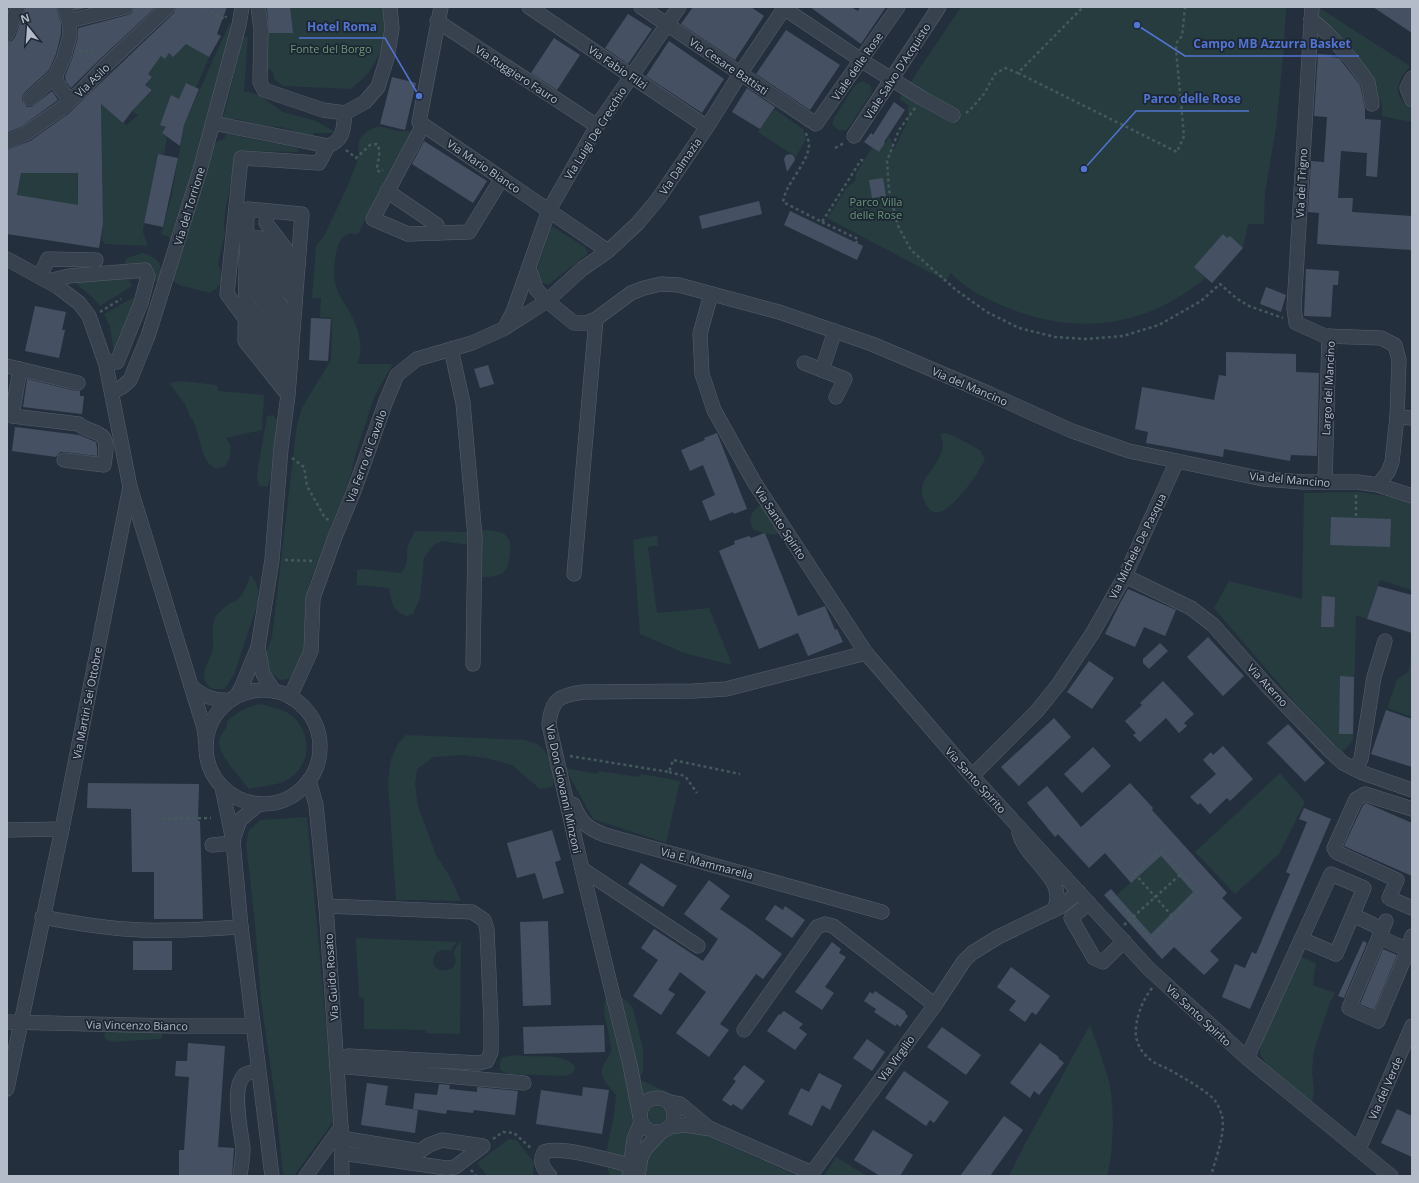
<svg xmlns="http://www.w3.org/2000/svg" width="1419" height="1183" font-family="'Open Sans',sans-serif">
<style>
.green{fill:#263c3f}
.building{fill:#455162;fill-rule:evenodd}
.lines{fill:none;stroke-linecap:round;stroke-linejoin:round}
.minor-casing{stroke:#565f6c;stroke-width:15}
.path{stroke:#44595c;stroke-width:2.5;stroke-dasharray:3 3;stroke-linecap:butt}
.minor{stroke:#38414e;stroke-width:14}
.labels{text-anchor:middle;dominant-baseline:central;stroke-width:3.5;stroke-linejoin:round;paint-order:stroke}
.park-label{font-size:11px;fill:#6b9a76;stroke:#1d2633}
.street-label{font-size:11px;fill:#b4bcc9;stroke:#1d2633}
.leader{fill:none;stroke:#5274d3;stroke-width:1.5}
.callout-dot{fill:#5274d3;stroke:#1d2633;stroke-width:1.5}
.callout-label{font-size:12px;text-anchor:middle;font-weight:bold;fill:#5274d3;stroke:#1d2633;stroke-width:3.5;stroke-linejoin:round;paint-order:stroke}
</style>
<rect width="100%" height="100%" fill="#242f3e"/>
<g class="green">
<path d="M262,7H386C388,30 384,50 371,69C366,77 357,83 351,89L283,86L275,80L272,71L265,67Z"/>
<path d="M961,7H1286L1284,47L1276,128L1265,193L1264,224H1248L1243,248L1212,283L1205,278C1145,329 1071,337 999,304C982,296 964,288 951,273L946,281L827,218L848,186L855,181L856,173L872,148L879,152L890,136L894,150L908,120V105L899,99Z"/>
<path d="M1318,7L1410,66C1395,85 1392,94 1412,110V122L1382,116V104L1368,77L1318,20Z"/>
<path d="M230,22L231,29L189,187L171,244L169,237L161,234L171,199L184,125Z"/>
<path d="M243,37H248L244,92H249L259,95L283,112L316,121L337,133H314L311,138L302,136L294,131L280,127L267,126L235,119H223Z"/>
<path d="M182,38L190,46L209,57L196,88L186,83L180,99L171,96L160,125L166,127L162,133L167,137L164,155L158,154L144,223L143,232L148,246L105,244L102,240L103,225L101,104L116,114L123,123L127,125L138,115L132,111L152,91L145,85L152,77L148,74L161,56L165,58Z"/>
<path d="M863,81L870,85L872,92L849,127L846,130H838L833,125V120L855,85Z"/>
<path d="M774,109L803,129L806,139L796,157L758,132Z"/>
<path d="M379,126L398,131H411L414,134L399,164L395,161L358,234C355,234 351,233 348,234C333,239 332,277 337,290C340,298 346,304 349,311C358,327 365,347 357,364H393L375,395L355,456L348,486L334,519L309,584L304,652L300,666L289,679L280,680L271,673L264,658L272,637L297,424L302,408L331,360L332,318L320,317L321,298H312L316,246L324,236L348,185L357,162L359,153L358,143L362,136L369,130Z"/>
<path d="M61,130H77L78,205H16L21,173H62Z"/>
<path d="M226,134L293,147L298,149V152L237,151L226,206L224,224L225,234L218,263C224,277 224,284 210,293L179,285L172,280L213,145L218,141L224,139Z"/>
<path d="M553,227L585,247L588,254L549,284H544L540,282L537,273L538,266L551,228Z"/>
<path d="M143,253C155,257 163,262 161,276L157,281L133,279L126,277L123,266L127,258Z"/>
<path d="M128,278L132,286L100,306L90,295L74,282Z"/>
<path d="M136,296L117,354L114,353L110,327L104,314Z"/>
<path d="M182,381L216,385L219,391L264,395L262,430L226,438L231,446L230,458L225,466L216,469L208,463L203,453L195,424L189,414L185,404L169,383Z"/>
<path d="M273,415C274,417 276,418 277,420C281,430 273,478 267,487L259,486L257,478L258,469L267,416Z"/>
<path d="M946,433L956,437L980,450L985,459C979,473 955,507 940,512C937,513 934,512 931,511C905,482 942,470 943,444C943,441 941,437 940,434Z"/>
<path d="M1361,492L1390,497L1412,504V590L1380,580L1367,619L1356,615L1353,741L1342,752L1297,705L1214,608L1229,581L1302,599L1304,493Z"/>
<path d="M761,505L779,532L778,534C771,536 761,532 754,530C747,522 751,510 761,505Z"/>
<path d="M480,530C498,530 514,532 510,554C509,560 508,568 504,572C498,577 487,577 480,577Z"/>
<path d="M415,531L468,532V545L442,541L433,545L424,558L420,599L413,614L406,616C391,609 392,603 389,588L357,585V570L365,569L401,573C411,560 405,558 408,546C410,541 413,536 415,531Z"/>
<path d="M657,535L658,545L648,547L657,613L709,608L732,665L684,653L640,634L633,540Z"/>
<path d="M250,574L255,581L258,589V602L234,675L224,689C217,689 210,690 207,684C198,672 212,660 213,647C214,636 210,626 216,616C219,612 225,607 230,603C232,602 236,601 238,599C245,593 248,582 250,574Z"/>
<path d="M1412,644V717L1387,708L1397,680L1409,671Z"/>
<path d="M262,704C270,707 281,709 288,713C311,728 314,762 290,778C279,786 262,786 249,789C240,777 219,756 219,741C220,734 228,730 227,721C238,712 247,706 262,704Z"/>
<path d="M406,735L525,740C530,742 537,743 540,746C553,757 554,772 553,787L540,789L512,765L486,758L463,755L434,757L417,769L415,784L418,806L436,855L449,875L461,901L396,900L388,782L391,759L398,744Z"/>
<path d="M565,768L597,774L599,771L639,777L641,774L680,781L666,843L593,819Z"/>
<path d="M1280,773L1305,802L1279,854L1235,894L1195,852Z"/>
<path d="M307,817L329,1056L333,1122L294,1176H283L276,1104L261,1001L255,923L246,844L249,830L261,820Z"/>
<path d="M1161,856L1193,892L1151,934L1117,895Z"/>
<path d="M356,938L457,942L450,951C444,949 437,950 434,957C428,977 466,974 453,953L459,942L461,944L460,1034L426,1033L425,1030L364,1029V998L359,997Z"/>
<path d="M1297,955L1316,963L1314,975L1313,985L1335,993L1330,1002L1314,1051L1312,1072L1314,1090L1312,1105L1270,1069L1260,1054L1261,1044Z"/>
<path d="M608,993H615L627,1001L633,1009L643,1048V1071L638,1085L639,1121L626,1176H610C602,1153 611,1136 614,1114C615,1108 615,1101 616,1095C611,1089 604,1082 602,1074C600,1065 609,1059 611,1051C612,1049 610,1045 610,1042C608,1023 599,1011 608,993Z"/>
<path d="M1090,1025C1096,1042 1103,1060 1108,1078C1115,1102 1114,1152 1107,1176H1009L1025,1144Z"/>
<path d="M107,1030L160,1031L163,1036L161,1039L111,1042L105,1039L104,1034Z"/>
<path d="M516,1055C535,1059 560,1051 575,1066L574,1072L566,1076L508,1074L500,1070V1061L503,1057Z"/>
<path d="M641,1080L678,1097C665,1094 655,1090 643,1098Z"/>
<circle cx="657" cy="1115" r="9"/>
<path d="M686,1130L701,1133L797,1176H644C646,1159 652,1139 670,1133C675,1131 681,1131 686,1130Z"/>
<path d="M509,1139L516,1140L534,1162L533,1176H487L477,1163Z"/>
<path d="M836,1157L867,1176H824Z"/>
</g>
<g class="building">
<path d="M26,7H56L61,23V34L56,54L49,70L24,93L22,97V101L27,107H32L52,91L58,100L21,127L7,133V42L12,41L15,37Z"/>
<path d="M73,7H90L74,11Z"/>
<path d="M134,7H156L99,60L71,88L66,82L65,76L72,59L78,37V28L128,15L132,13Z"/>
<path d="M176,7H227L217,34L221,36L209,57L186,44L173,57L169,53L165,59L161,56L148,74L152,77L145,85L152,90L132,111L123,123L101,104L103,224L99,248L7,234V150L30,141L68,114L174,13ZM21,173H78V205L17,195Z"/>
<path d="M267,7H290L293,33H269Z"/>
<path d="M693,7H751L764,16L735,60L681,24Z"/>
<path d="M810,7H851L858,11L860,7H886L861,44Z"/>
<path d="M1373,7H1412V33Z"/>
<path d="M628,14L652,29L628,64L605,48Z"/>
<path d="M786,30L840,65L810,110L756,74Z"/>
<path d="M554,38L580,55L557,90L531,73Z"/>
<path d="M669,41L724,79L702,113L646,76Z"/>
<path d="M1318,54L1332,55L1331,57L1339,58L1360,85L1365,109V119L1381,120L1377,177L1366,176L1367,153L1341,151L1338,198H1353L1352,212L1412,216V250L1317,244L1319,213L1308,212L1311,161L1324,162L1327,117L1314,116Z"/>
<path d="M392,77L416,83L405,130L380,124Z"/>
<path d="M186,83L199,89L184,125L180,146L162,133L166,127L160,125L171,95L179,99Z"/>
<path d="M747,88L775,107L760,129L732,112Z"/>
<path d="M894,102L905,110L884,142L885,143L879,152L864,142L871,133L873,135Z"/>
<path d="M424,141L487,181L473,203L412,164Z"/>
<path d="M158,154L178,158L163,227L144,223Z"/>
<path d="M790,154L794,156L795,160L787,172L784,159L786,155Z"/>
<path d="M883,178L886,196L872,198L869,180Z"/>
<path d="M759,201L762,214L702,229L699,216Z"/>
<path d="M790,211L863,246L857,260L784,225Z"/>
<path d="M1223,234L1227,238L1230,236L1243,248L1212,283L1194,267Z"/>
<path d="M1306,269L1339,271L1338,285H1333L1331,317L1304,316Z"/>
<path d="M1266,287L1286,295L1281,312L1260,304Z"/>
<path d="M35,306L66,312L62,330H65L59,358L25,351Z"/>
<path d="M311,318L331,319L328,361L309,360Z"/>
<path d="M1226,352L1296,354V372L1319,373L1317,456L1291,455L1290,461L1224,449L1223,457L1146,443L1148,432L1135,429L1142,387L1214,400L1219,375L1226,376Z"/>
<path d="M488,365L494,384L480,388L474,369Z"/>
<path d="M27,379L76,391H80V396H84L82,414L23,407Z"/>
<path d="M15,427L79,435L96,442L97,448V456L65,452H60L56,457L12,451Z"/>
<path d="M717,433L747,509L734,514L733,512L710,521L702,501L715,495L703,465L690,471L681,450L705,440L704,438Z"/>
<path d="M1331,517L1391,519L1390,547L1330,545Z"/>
<path d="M765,533L798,616L825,606L835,630L837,629L843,642L808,656L798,633L759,649L719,551L735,544L734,541L749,536L751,538Z"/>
<path d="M1378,586L1412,595V633L1367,619Z"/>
<path d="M1128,589L1176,610L1165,636L1144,627L1135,647L1105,634L1119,605Z"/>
<path d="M1322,596L1335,597L1334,627H1321Z"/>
<path d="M1208,637L1244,676L1223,696L1187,657Z"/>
<path d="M1160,643L1168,651L1149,669L1143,663V659Z"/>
<path d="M1089,661L1114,678L1092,709L1067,692Z"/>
<path d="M1340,676L1354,677L1353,734H1339Z"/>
<path d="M1163,681L1194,714L1184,723L1187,726L1179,733L1166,718L1140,742L1133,735L1136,733L1125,721L1142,705L1140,703Z"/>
<path d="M1386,710L1412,719V767L1371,754Z"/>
<path d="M1054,718L1071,737L1019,786L1001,767Z"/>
<path d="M1288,724L1325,763L1305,782L1267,743Z"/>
<path d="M1223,746L1253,779L1230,801L1227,798L1210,814L1200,803L1198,805L1190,797L1216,774L1203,760L1211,752L1213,755Z"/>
<path d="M1093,747L1111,766L1082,793L1064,774Z"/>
<path d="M88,783L199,784L198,821H200L203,919H154V872H132L131,809L87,808Z"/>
<path d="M1130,783L1153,808L1152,810L1227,893L1222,898L1242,918L1210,951L1219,960L1204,975L1174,947L1162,959L1104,895L1111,889L1151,934L1193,892L1161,856L1131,883L1105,853L1089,868L1058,834L1055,837L1027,803L1047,786L1081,827Z"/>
<path d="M1366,803L1412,823V876L1344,846L1363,805Z"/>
<path d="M1304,808L1331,819L1250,1009L1222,997L1235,964L1245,968L1252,952L1256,954L1290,874L1286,872L1307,822L1299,819Z"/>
<path d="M552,830L561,860L555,862L564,893L543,899L535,873L517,878L507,843Z"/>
<path d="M641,863L677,886L663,907L628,884Z"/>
<path d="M709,880L730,896L720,909L752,931L782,954L763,979L756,974L720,1024L729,1030L709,1057L676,1033L706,992L680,972L668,990L675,994L661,1015L633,996L658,960L641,948L654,929L703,961L718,939L684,914Z"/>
<path d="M775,905L783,910L785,906L805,920L792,938L765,919Z"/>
<path d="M548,921L551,1005L523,1006L520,922Z"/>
<rect x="133" y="941" width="39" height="29"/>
<path d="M1363,941L1367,943L1344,998L1338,996Z"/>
<path d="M832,942L841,949L839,953L846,957L825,987L834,993L822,1010L795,992Z"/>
<path d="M1383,949L1397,955L1374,1010L1360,1004Z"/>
<path d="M1011,967L1050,996L1036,1015L1032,1012L1025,1022L1009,1010L1016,1001L997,987Z"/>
<path d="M875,991L906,1012L905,1013L908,1016L900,1027L897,1024L895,1026L874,1012L876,1009L864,1001L870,992L873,994Z"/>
<path d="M784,1011L803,1024L799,1028L807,1034L795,1050L767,1031L779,1014L780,1015Z"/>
<path d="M604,1025L605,1052L524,1054L523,1027Z"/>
<path d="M942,1027L981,1055L966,1075L927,1047Z"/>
<path d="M867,1039L885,1052L872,1071L853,1058Z"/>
<path d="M188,1043L225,1046L218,1147L234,1148L232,1176H179V1150H184L189,1077L175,1076L176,1061H187Z"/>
<path d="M1040,1043L1059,1057L1058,1058L1064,1063L1039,1095L1034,1091L1030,1098L1010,1083Z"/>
<path d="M744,1065L765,1081L742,1110L733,1104L731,1106L722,1100L736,1081L733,1079Z"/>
<path d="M904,1071L949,1102L934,1123L930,1120L926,1126L885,1098Z"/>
<path d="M819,1073L842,1085L830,1110L822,1105L812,1126L788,1114L801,1088L809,1092Z"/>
<path d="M367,1083L388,1086L385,1105L418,1110L415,1133L361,1125Z"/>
<path d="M439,1084L450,1085L449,1089L477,1092V1087L518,1091L515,1115L474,1110L473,1113L447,1110L446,1114L413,1109L415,1093L437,1095Z"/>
<path d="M583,1087L609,1090L602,1134L536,1124L541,1090L582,1096Z"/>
<path d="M1397,1109L1412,1116V1157L1381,1143Z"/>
<path d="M1004,1116L1023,1130L990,1176H960Z"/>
<path d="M873,1130L913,1155L900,1176H880L854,1160Z"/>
</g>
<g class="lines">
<g class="minor-casing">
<g id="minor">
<path d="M258,7L261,29L260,82L264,90L323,110L345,113"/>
<path d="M441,7L419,122L608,251"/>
<path d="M529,7L707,127"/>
<path d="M641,7L816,124L898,7"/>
<path d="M782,7L867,64L922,98L953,115"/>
<path d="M1312,7L1294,308L1296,323L1325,336L1381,338L1395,345L1399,360L1397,417L1392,462L1388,472L1378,485"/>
<path d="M1311,19L1327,33L1351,59L1368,82L1372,104"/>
<path d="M69,21L126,7"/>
<path d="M437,21L597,126"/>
<path d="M7,34L18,7"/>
<path d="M56,75C56,86 64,93 70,100"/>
<path d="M1412,78L1407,88L1412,100"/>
<path d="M30,99L56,75L64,57L70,35L69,21L64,7"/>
<path d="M345,113L365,102L378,87L387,58L392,29L390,7"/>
<path d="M213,123L328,146C345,139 343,129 345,113"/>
<path d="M423,125L373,219L408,234L469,232L502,178"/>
<path d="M854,136L939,7"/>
<path d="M7,142L25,134L62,108L84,88L105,66L168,7"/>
<path d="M387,191L437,225L438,233"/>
<path d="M267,211L266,223L298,265"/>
<path d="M247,238H261L296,283"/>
<path d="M246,241L295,300"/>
<path d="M7,259L58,287L79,303L89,316L106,365L130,487L204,728L206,743"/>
<path d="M246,259L293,322"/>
<path d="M529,268L536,289L547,301L574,323H586L596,319L631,293L644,288L661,284L679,285L779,312L872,344L990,394L1072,431L1129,451L1263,479L1303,482H1357L1378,485L1412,496"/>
<path d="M40,276L48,259L96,260"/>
<path d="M246,278L292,340"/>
<path d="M48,281L69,276L145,270L148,276L141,303L117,362H105"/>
<path d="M711,294L700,334L702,374L714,410L754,482L866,653L972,776L1149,969L1247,1058L1391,1176"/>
<path d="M245,301L291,358"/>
<path d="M505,327L513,312L549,210L597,126L679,7"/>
<path d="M835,331L822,370L845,379L836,397"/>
<path d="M451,349L463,403L475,537L473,664"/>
<path d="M804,363L822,370"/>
<path d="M7,366L78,383"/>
<path d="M20,369L12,416L79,424C86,431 91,429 99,434C110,439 105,456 104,465L64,460"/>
<path d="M289,378L227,294L241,158L319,163L328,146"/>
<path d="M112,392L122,387L130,380L148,336L200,170L239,25L242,7"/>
<path d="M1397,417L1412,418"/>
<path d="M1325,482L1329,336"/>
<path d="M574,574L596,319"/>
<path d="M1125,576L1191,608L1213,625L1270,689L1330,751L1343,763L1363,773L1412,790"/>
<path d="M258,647L263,674L274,691"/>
<path d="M191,686C203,697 215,701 231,700"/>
<circle cx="263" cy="747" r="57"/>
<path d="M236,697L241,688L258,647L272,560L281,448L288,395L302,214L247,209L245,341L288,395"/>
<path d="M290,697L311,651L313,598L335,537L354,491L386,401L397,375L417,359L472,343L503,329L547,301L582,269L608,251L637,224L658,199L707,127L740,74L785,7"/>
<path d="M1355,769L1361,759L1374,677L1385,641"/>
<path d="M972,776L1037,711L1058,685L1092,634L1125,576L1177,461"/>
<path d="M309,780L316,805L326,906L341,1127L342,1176"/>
<path d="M222,787L233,841L241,927L272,1176"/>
<path d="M573,804C582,823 585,827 605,835L882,912"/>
<path d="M1412,809L1365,794L1356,799L1334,848L1336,852L1397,880L1389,898L1412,908"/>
<path d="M7,830L62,829"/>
<path d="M1019,833C1026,861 1071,881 1053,911"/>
<path d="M233,840L240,820L259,804"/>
<path d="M212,845L233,843"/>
<path d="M582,869L698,946"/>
<path d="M1089,903L1071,918L1094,958L1103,962L1124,941"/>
<path d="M326,906L472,912L484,920L487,929L491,1022V1052L487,1061L479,1063L348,1056"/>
<path d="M1353,915L1382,929"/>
<path d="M42,917C70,922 97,927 125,929C163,932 202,929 241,927"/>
<path d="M1386,921L1349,1008L1378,1021L1405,957L1412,936"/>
<path d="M1379,937L1408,950"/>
<path d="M7,1022L173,1026H253"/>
<path d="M744,1030L817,927L825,924L833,926L935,1005"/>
<path d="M1247,1058L1331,874L1364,888L1336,954L1301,939"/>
<path d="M337,1066L524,1083"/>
<path d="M7,1089L62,829L130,487"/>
<circle cx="657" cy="1115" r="17"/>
<path d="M669,1102L680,1104L709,1128"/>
<path d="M640,1117L630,1065L582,869L549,725C551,699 560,695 584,692L694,691L726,689L866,653"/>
<path d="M670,1127L685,1125L711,1129L812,1173L935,1005L964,961L972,953L998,937L1060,907L1079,892"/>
<path d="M341,1138L420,1151L429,1145L442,1140L483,1146L455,1167L446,1168L342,1153"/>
<path d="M1359,1149L1412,1026"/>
<path d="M240,1176C241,1167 243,1157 243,1148C241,1132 232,1092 242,1078C245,1072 253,1072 258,1072"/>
<path d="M306,1176L341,1127"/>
<path d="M550,1176C543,1168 539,1162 544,1152C562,1145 610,1161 630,1165"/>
<path d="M629,1176L634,1139L641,1122"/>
<path d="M638,1176L641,1157L646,1148L661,1132"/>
</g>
</g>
<g class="path">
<path d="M199,7L225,19L226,16"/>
<path d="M79,50L92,53L96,57"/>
<path d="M1018,73L1177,152L1184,136L1176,49L1177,42L1182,36L1185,7"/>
<path d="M915,108L899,130L887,161L889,190L898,226L911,250L956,290L987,312L1019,328L1055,337L1086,339L1123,336L1159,325L1201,301L1220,284L1236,298L1249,306L1283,318"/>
<path d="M966,113L971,109L984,94L995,74L1005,68L1018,73L1083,7"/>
<path d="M806,133C807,137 809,141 809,145C808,164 786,182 783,202L822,222L861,160L864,161"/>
<path d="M835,148L844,143"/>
<path d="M346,150L356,158L370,145L377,144C382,151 377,162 377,170L380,172L383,170"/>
<path d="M822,222L858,239L856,243"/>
<path d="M100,312L121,299"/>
<path d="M292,458L304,467L307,486L325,518L329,520"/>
<path d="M1356,495V518"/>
<path d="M285,560L314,561"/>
<path d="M570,756L669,772L673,760L740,774"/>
<path d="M669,772L685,776L697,793"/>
<path d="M162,819L211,818"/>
<path d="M1114,897L1151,939L1197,892L1161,851L1135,874L1173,917"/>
<path d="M1124,925L1182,873"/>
<path d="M1152,988C1143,1000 1138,1012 1136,1027C1134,1042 1142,1055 1155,1063C1158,1065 1162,1066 1166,1068C1177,1074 1210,1092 1216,1102C1218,1105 1221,1112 1222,1116C1226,1133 1215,1160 1211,1176"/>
<path d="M493,1139L503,1132L514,1133L532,1149"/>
<path d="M471,1170L476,1176"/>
</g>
<use href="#minor" class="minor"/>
</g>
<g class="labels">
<g class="park-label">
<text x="331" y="48">Fonte del Borgo</text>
<text x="876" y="201">Parco Villa<tspan x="876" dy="13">delle Rose</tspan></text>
</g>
<g class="street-label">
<text transform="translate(729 66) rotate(34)">Via Cesare Battisti</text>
<text transform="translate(857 66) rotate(-55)">Viale delle Rose</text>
<text transform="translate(618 67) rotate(34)">Via Fabio Filzi</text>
<text transform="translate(897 71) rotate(-57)">Viale Salvo D'Acquisto</text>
<text transform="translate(517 74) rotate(33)">Via Ruggiero Fauro</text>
<text transform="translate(92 80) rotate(-44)">Via Asilo</text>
<text transform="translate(595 133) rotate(-58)">Via Luigi De Crecchio</text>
<text transform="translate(484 166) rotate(34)">Via Mario Bianco</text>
<text transform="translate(680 166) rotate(-56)">Via Dalmazia</text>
<text transform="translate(1301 183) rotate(-87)">Via del Trigno</text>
<text transform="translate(189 206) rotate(-73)">Via del Torrione</text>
<text transform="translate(970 386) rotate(23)">Via del Mancino</text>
<text transform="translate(1328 388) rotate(-87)">Largo del Mancino</text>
<text transform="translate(366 456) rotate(-70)">Via Ferro di Cavallo</text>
<text transform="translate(1290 479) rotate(5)">Via del Mancino</text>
<text transform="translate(781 523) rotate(57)">Via Santo Spirito</text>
<text transform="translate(1137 546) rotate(-64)">Via Michele De Pasqua</text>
<text transform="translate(1268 685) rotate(47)">Via Aterno</text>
<text transform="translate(87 703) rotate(-79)">Via Martiri Sei Ottobre</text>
<text transform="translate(976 780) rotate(48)">Via Santo Spirito</text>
<text transform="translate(564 789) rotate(78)">Via Don Giovanni Minzoni</text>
<text transform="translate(707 863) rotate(15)">Via E. Mammarella</text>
<text transform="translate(331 977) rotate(-94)">Via Guido Rosato</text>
<text transform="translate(1199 1015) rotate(43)">Via Santo Spirito</text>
<text transform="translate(137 1025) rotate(1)">Via Vincenzo Bianco</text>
<text transform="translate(896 1058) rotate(-54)">Via Virgilio</text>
<text transform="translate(1385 1088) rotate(-66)">Via del Verde</text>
</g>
</g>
<path class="leader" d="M419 96L385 38H299M1137 25L1185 56H1359M1084 169L1136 111H1249"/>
<g class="callout-dot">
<circle cx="419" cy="96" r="4"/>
<circle cx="1137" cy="25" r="4"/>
<circle cx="1084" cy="169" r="4"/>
</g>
<g class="callout-label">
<text x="342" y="31">Hotel Roma</text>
<text x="1272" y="48">Campo MB Azzurra Basket</text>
<text x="1192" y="103">Parco delle Rose</text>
</g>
<rect width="1419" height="1183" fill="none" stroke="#b4bcc9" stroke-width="16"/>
<g transform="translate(28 28) rotate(343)" stroke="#1d2633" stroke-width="3" paint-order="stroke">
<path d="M0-3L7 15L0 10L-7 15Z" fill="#b4bcc9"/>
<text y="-6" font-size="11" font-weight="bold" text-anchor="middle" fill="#b4bcc9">N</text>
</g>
</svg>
